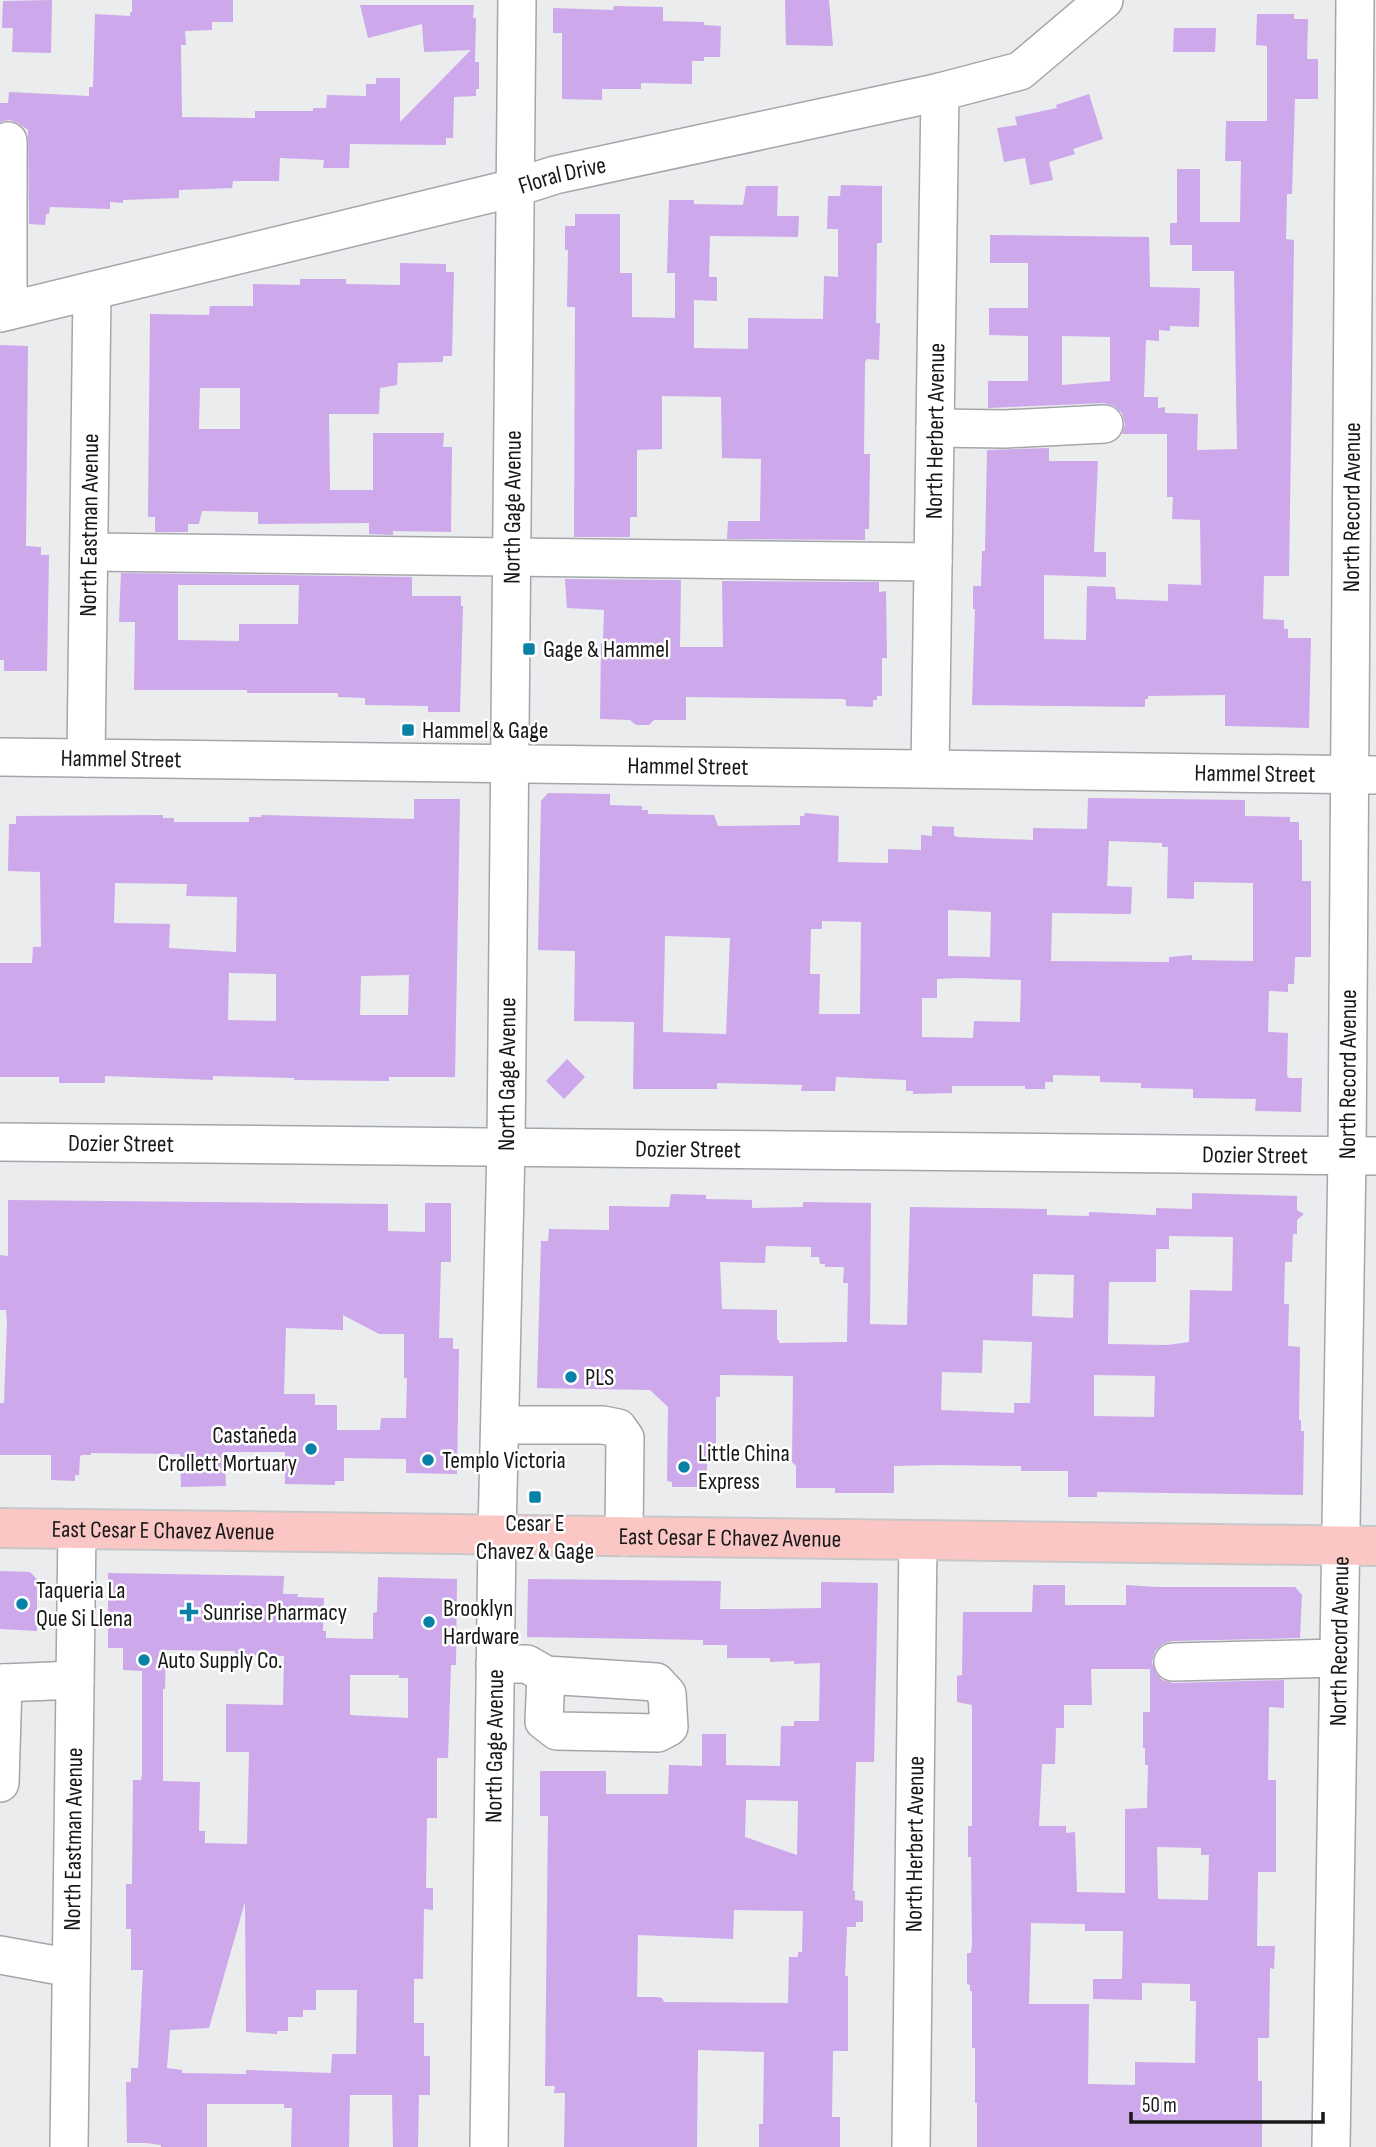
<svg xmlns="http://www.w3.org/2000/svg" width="1376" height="2147" font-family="'Sofia Sans Condensed',sans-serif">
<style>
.building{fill:#cda8ea;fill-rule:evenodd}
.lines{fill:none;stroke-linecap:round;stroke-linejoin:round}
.minor-casing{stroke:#a4a6a9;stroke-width:40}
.major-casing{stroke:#c8c8c8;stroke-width:42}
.minor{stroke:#fff;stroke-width:37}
.major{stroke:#fac7c5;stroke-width:38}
.poi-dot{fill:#0881a7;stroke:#fff;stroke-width:2.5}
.labels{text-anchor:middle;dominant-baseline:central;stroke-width:5;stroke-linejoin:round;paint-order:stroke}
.street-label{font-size:24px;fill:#181819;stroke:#fff}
.poi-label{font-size:24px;fill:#181819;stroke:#fff;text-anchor:start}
</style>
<rect width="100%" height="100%" fill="#eaecee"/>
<g class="building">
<path d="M52,0L51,53L12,52L13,28H2L3,1Z"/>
<path d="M132,0H233V22H212V30L185,31L186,45H181L182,117L253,118H255V111H313V108H326L327,95L366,96V84H376V78H400V122L471,50L424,52L422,24L368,38L360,5H474L473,18H476L475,62H479V89H476V96L454,97L453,138H446V145L350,144L349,168H323L324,160L280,158L279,181H233L232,188L179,190V198L123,200V203L110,202V209L50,207L49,214H46L45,225L29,224L28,130L18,123L9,120L0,122V103H8L9,92L89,96V87H93L95,14L130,16V12H132Z"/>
<path d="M785,0H829L833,46L786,45Z"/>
<path d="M614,6L663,7V21L704,22V25L721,26L720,57H704V61H692V84L641,83V89H602V100L562,99V33H553V8L613,10Z"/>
<path d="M1257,14H1294V19H1308L1307,59H1318V99H1295L1292,194H1287L1286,239L1294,240L1289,576H1264L1263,619L1284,620V629H1288V638H1311L1309,728L1225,726V695L1148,696V699H1145V707L972,705L975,609H973V586H981L982,551H985L987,450L1049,448V461H1098L1094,552H1106V577L1044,575V639L1086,640L1087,586L1115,587L1116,599L1168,601V584L1201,585L1200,520L1172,519L1173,497H1167V434H1122L1125,424L1122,413L1114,406L1104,403L988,408V381H1028V336L989,335V308H1028V263H990V235L1149,237L1150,287L1200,288L1199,327L1170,326V331L1159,330V341L1146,340L1144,397H1158V408L1165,407V413L1198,414L1197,450L1237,449L1234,271H1192V245H1170V223H1177V169H1200V222H1240L1241,161H1225L1226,121H1267V46L1256,45ZM1062,336L1110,337V381L1062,385Z"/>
<path d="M1174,28H1216L1215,52H1173Z"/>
<path d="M1089,94L1103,139L1073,149L1075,154L1049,162L1053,180L1030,185L1025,158L1004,162L997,128L1017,125L1015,117L1057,108L1056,105Z"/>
<path d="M841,185L882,186V243H877L876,323H880L879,360L867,359L865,362L864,454H870L869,529H865V540L727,539L728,521H760L761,459L722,458L721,397L662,396V449L637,450V517H630V537H574L575,307H567L568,250H565V226H575V214H620V273H632V317L675,318V273H667L669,200H694V204L743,205L746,186H778L777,216H799L798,237L710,236L709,277H717V301L694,300V348L748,349V318L823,319L824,276L838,277V229H827L828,196H840Z"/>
<path d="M400,263L446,264V272H454L452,356H443V362L398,363L397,385L380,388L379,414H329L330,490H373V433H444L443,447H452L451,532L393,531V535L369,534V523L258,524V512L202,511L199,524H188V532H155V517H148L150,314L209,315L210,306H253V284L300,285V279H346V284L400,285ZM200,388H240V429H199Z"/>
<path d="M0,345L28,346L26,546L41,547V555H49L47,671H4V660H0Z"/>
<path d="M121,573L412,577V596H461V606H463L460,712H428V706L365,705V698L338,697V693H247V690H134L135,622H119ZM178,585H299L298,624H239V641L178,640Z"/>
<path d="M565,579L681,580L680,647H723L722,581L879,582V592L886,591L887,658H882V696H877V700H873V707L846,706V700L843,699L686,697V720H654L649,725H636L630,720L600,719L601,644L603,641L604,610L567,608Z"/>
<path d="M548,793L610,794V805L642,806V810H648V814L714,815L718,826L800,825V816H804L805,813L839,816L838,862L888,863V849L921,850V835L932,836V826L954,827V836L958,837L1033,840V828L1087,829L1088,798L1245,800V816L1290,817V822H1299V840H1302V881H1311V957H1295L1294,984H1288V992L1269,991L1268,1032L1288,1033L1287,1075L1289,1078H1302L1301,1112L1255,1111L1256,1099L1193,1098V1089L1141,1088V1083L1100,1082V1076L1053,1075V1082H1045V1089H1025V1086H952V1093L913,1094V1091H906V1080L836,1077L835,1091H801L802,1085L717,1083V1089H633L634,1022L574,1021L575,951L538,950L541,801ZM1109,841L1162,843V847H1168L1167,898L1194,899V882L1253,883V961L1192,960V955L1169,957V962L1051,961L1052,913L1131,914L1132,887L1107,886ZM948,910L991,912L990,957L948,956ZM822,921L861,922L860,1014H819L820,974H810L811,929H822ZM665,936L730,938L726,1034L663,1032ZM960,978L1021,980L1020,1022L974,1021L973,1038L922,1037V998H937V979Z"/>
<path d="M414,799H460L455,1077H389V1081L294,1080V1078L213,1076V1080L105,1076V1083H59V1077H0V963H32L33,947H41L40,872L8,871L9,824H16V816L163,815V818H174V822H249V817H261V815L414,819ZM115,883L187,884L186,896L237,897L236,952L169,948L170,924L114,923ZM229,973L276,974V1021L228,1020ZM409,975L408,1015H360L361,976Z"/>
<path d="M567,1059L585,1077L564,1099L546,1081Z"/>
<path d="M1192,1193L1297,1196V1210L1304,1214L1297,1220V1234H1293L1292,1262H1285L1284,1304H1289L1288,1346L1300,1347L1299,1420H1301V1431H1304L1303,1495L1097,1492V1497H1068V1471H1021V1466L938,1465L894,1466V1493H835V1488H796V1466L792,1462L793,1376L720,1375V1397H716V1444H713V1463H707V1487H672V1482L667,1481L668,1407L650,1390L537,1388L541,1241H548L549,1229L609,1230V1206L669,1207L671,1194L706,1195V1199L752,1200V1208L803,1207V1202L871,1203L870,1324L907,1325L910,1207L1047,1209V1215L1089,1216V1212L1156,1215V1208L1192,1209ZM1169,1236L1233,1237L1232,1291L1190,1290L1189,1342L1167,1345L1108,1344L1109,1282H1156V1249H1169ZM766,1246L811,1247V1257H819L820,1264H825V1267H844L843,1283H848L847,1342L779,1343V1340H777V1310L722,1309L720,1262L765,1263ZM1033,1274L1074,1275L1073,1318L1032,1316ZM983,1340L1032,1342L1030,1403H1014V1413L941,1410L942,1372L982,1373ZM1094,1375L1155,1376L1154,1417L1094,1416Z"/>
<path d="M8,1200L388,1204V1231L425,1232V1203H451V1262H441L439,1338H453V1349H459L457,1474L406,1473V1459L344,1458V1481H335V1485L285,1484V1452H227V1456H225L226,1486L181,1487L180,1454L91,1453V1455H82L80,1456L79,1475H75V1481L51,1480V1455H0V1403H4L7,1323L6,1310H0V1255L8,1256ZM343,1315L379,1334H404V1378H407L406,1418H381L380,1430H337V1405H315V1394H284L286,1328L343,1330Z"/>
<path d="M0,1571L30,1572L37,1579V1631L0,1629Z"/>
<path d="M108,1573L284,1576L283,1594H298L297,1597L324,1598L323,1631H326V1638L373,1639V1613L377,1612L378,1577L457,1579L456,1665H451L448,1758H437V1818H427L426,1888H433V1910L424,1909L423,1979H414V2023H424V2056H430V2095H419L418,2147H393L392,2095H350L349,2147H291L292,2108H284V2104H207V2147H161V2145L146,2143H127L126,2082H131V2068H138L143,1970H131V1929H126V1884H132L133,1780H141L142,1775V1671L123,1670V1648H108ZM166,1650L235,1651V1655L284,1656L283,1705L226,1704V1752H249L247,1844L205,1843V1831H199L200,1782L163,1781V1689H165ZM350,1675H399V1678H408V1718L350,1715ZM245,1902L246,2032L277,2034V2031H288V2017H303V2010H316V1990H357L356,2054H332L331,2073L246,2070V2074L182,2073V2070L167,2068L170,2030L209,2028Z"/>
<path d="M528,1579L721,1581L720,1609H759L821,1608V1582L878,1583L874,1762H856L853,1891H855V1900L863,1901V1922H856V1927H847L845,1976H848V2051H833L832,2117H840V2147H759V2124H763L764,2052L698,2050L697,2147H564L565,2093H554L555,2086H545L548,1816H540V1771H606V1794H668L669,1765L702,1766V1734H726V1765L780,1766L781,1726H794V1721H819L820,1663L794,1664V1661L770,1662V1658H727V1645H703V1640L527,1637ZM746,1800L798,1801L797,1855L745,1837ZM734,1910L803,1911L802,1952H798V1957H789L788,2003L664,2002L662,1998L657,1997H637L638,1935L733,1939Z"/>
<path d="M1033,1585H1065V1605H1126V1585L1156,1587H1295L1302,1595L1300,1638L1172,1641L1163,1644L1155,1651L1152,1662L1156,1673L1162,1680L1173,1683L1284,1680V1708L1269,1707L1268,1780H1276V1872H1258L1257,1946H1275L1274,1969L1270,1968L1269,2038H1258V2081H1262V2147H977V2103H975V2048H972V1991H970V1985L967,1984V1953H971L972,1945L971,1857H968V1826H972V1705L957,1702V1676L962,1675L963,1612H1032ZM1091,1669H1150V1712H1143V1748H1145V1765H1148L1147,1808L1125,1809V1893L1077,1892L1075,1832L1066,1833V1826H1039L1042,1764H1055L1056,1728H1064V1705H1092ZM1157,1847L1201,1848V1855H1209L1208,1900L1158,1899ZM1031,1923L1085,1924V1931H1123L1122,1979H1093V1999L1142,2000V1983L1190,1984V2001H1196L1195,2063L1135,2062V2085L1088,2084L1089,2004H1029Z"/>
</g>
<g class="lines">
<g class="minor-casing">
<g id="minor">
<path d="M8,141V311"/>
<path id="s1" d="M0,313L514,188L555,175L940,92L1020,71L1104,0"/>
<path d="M935,428L1005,429L1104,424"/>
<path d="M89,552L933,562"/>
<path id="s2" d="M0,757L1376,775"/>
<path id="s3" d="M86,758L92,291"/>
<path id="s4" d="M930,769L940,92"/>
<path id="s5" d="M0,1142L1376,1156"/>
<path d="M500,1425H603L618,1428L625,1438L624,1537"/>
<path d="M1173,1662L1338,1658"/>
<path d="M495,1664H527L546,1675L656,1682L667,1694L669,1727L658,1733L557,1731L544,1721L546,1675"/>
<path d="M3,1683L75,1680"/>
<path d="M0,1684L3,1683L0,1783"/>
<path d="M0,1955L71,1968"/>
<path id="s6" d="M69,2147L77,1529"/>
<path id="s7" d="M489,2147L497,1535L506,1146L517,0"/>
<path id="s8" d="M911,2147L918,1540"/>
<path id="s9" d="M1331,2147L1347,1156L1355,0"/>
</g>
</g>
<g class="major-casing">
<g id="major">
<path id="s10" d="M0,1528L1376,1546"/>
</g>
</g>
<use href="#minor" class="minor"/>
<use href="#major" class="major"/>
</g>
<g class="poi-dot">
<rect x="522" y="642" width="14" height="14" rx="3.5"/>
<rect x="401" y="723" width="14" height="14" rx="3.5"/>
<circle cx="571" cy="1377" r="7"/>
<circle cx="311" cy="1449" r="7"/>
<circle cx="428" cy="1460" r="7"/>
<circle cx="684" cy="1467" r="7"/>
<rect x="528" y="1490" width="14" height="14" rx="3.5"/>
<circle cx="22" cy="1604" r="7"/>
<path d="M185.5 1601.5h7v7h7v7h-7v7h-7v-7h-7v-7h7z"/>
<circle cx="429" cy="1622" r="7"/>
<circle cx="144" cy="1660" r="7"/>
</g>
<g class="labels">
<g class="street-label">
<text stroke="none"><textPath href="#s1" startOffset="579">Floral Drive</textPath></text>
<text stroke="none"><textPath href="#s4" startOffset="338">North Herbert Avenue</textPath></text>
<text stroke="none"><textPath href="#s7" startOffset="1640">North Gage Avenue</textPath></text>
<text stroke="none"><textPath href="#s9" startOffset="1640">North Record Avenue</textPath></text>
<text stroke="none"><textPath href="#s3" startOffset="233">North Eastman Avenue</textPath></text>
<text stroke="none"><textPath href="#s2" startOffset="121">Hammel Street</textPath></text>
<text stroke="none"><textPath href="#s2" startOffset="688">Hammel Street</textPath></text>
<text stroke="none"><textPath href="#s2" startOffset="1255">Hammel Street</textPath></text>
<text stroke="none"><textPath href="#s7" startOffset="1073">North Gage Avenue</textPath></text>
<text stroke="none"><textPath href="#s9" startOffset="1073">North Record Avenue</textPath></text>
<text stroke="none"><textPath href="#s5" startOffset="121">Dozier Street</textPath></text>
<text stroke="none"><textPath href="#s5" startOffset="688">Dozier Street</textPath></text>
<text stroke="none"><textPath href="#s5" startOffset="1255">Dozier Street</textPath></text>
<text stroke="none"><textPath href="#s10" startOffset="163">East Cesar E Chavez Avenue</textPath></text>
<text stroke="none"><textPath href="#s10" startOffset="730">East Cesar E Chavez Avenue</textPath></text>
<text stroke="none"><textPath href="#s9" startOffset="506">North Record Avenue</textPath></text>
<text stroke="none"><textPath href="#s7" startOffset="401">North Gage Avenue</textPath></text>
<text stroke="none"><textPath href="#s6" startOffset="308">North Eastman Avenue</textPath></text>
<text stroke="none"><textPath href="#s8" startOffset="303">North Herbert Avenue</textPath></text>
</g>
<g class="poi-label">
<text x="543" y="649">Gage &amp; Hammel</text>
<text x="422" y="730">Hammel &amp; Gage</text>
<text x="585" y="1377">PLS</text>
<text x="297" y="1435" text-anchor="end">Castañeda<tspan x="297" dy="28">Crollett Mortuary</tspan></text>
<text x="698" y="1453">Little China<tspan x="698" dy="28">Express</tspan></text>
<text x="442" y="1460">Templo Victoria</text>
<text x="535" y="1523" text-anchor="middle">Cesar E<tspan x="535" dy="28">Chavez &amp; Gage</tspan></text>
<text x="36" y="1590">Taqueria La<tspan x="36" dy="28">Que Si Llena</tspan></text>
<text x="443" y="1608">Brooklyn<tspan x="443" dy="28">Hardware</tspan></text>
<text x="203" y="1612">Sunrise Pharmacy</text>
<text x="158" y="1660">Auto Supply Co.</text>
</g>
</g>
<path d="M1131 2112v10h192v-10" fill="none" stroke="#181819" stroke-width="3.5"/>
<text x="1142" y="2112" font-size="21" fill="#181819" stroke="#ffffff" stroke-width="5" paint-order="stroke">50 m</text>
</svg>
